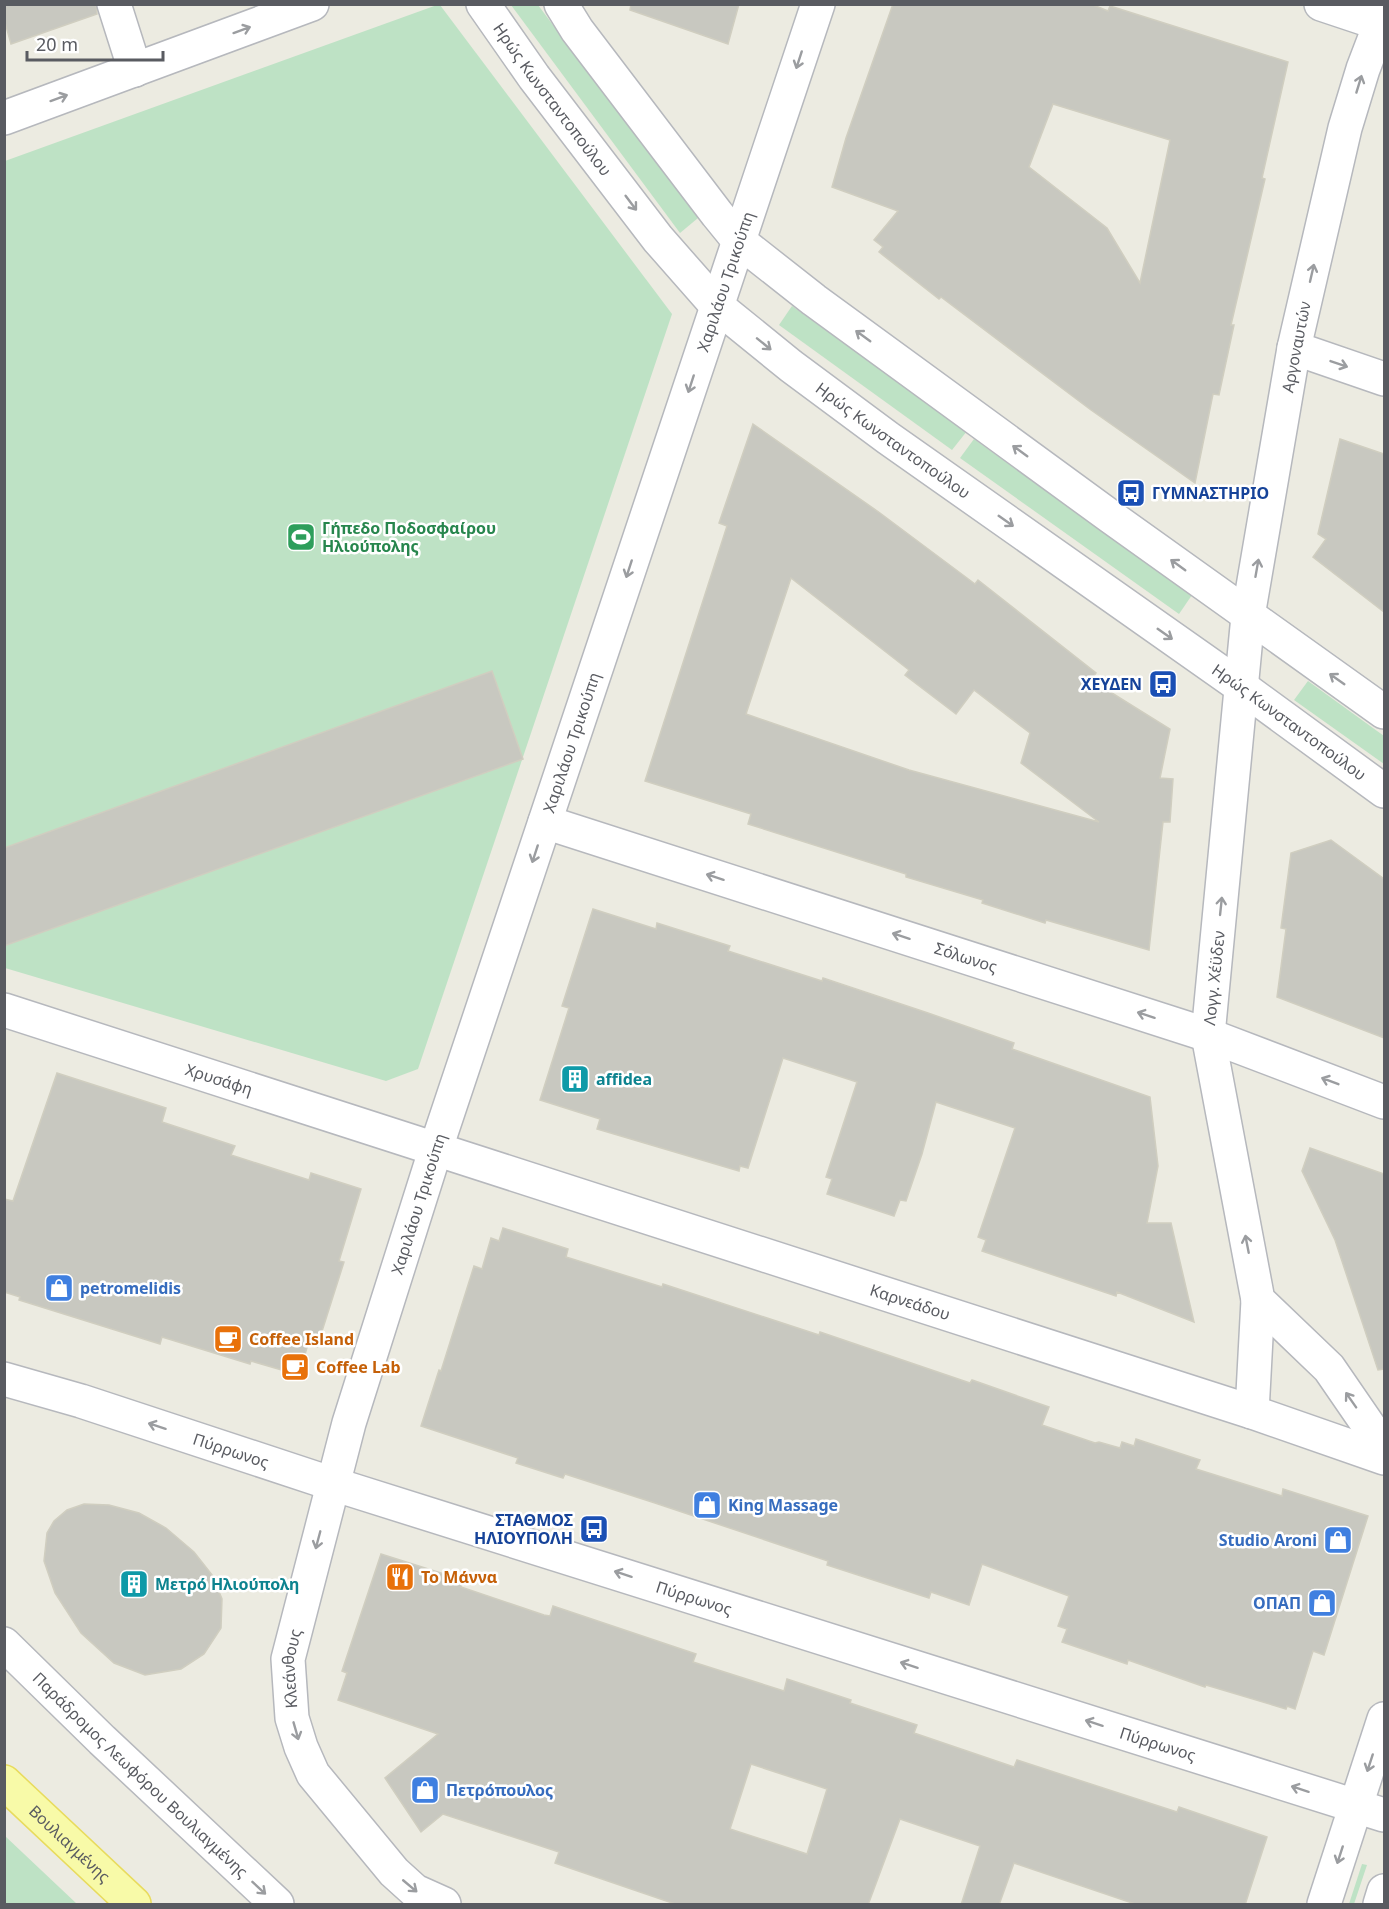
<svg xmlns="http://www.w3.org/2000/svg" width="1389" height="1909" font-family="'Noto Sans',sans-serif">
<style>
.green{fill:#bee2c5}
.building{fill:#c8c8c0;stroke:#d0cec0;stroke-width:1.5;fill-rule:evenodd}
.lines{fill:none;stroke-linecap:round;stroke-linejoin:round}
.minor-casing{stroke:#b6b8bd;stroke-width:36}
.tertiary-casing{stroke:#b6b8bd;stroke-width:36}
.primary-casing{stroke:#e8db5d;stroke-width:36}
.minor{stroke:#fff;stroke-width:33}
.tertiary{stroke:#fff;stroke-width:33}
.primary{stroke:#f8faa8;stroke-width:33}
.oneway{stroke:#9b9da0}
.labels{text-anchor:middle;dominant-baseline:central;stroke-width:5;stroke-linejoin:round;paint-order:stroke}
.street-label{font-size:16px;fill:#595b61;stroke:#fff}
.transit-label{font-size:16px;font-weight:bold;fill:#164399;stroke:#fff;text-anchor:end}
.leisure-label{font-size:16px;font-weight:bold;fill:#27864d;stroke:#fff;text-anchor:start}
.culture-label{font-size:16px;font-weight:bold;fill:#0d838f;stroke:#fff;text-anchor:start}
.shop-label{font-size:16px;font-weight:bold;fill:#366cbe;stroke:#fff;text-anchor:start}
.food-label{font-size:16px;font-weight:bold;fill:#c56008;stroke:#fff;text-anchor:start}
</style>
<rect width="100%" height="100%" fill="#ecebe1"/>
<g class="green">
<path d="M437,5H440L672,314L418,1069L386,1081L5,968V161Z"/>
<path d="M511,5H538L698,218L680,233Z"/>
<path d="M792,306L967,431L952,450L779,325Z"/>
<path d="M974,439L1192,595L1179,614L960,458Z"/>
<path d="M1308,681L1384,736V764L1294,700Z"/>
<path d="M5,1836L77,1904H5Z"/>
<path d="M1362,1864L1367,1865L1354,1904H1349Z"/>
</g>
<g class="building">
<path d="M4,4H96L97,14L11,44L4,19Z"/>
<path d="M631,4H739L728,44L630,10Z"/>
<path d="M893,4H1091L1108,11L1110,6L1288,62L1262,178L1265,179L1231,325H1234L1219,395L1213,394L1195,483L1091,410L941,297L939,299L879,252L883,247L874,240L898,211L832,187L846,138ZM1053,104L1170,140L1140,283L1107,228L1029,167Z"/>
<path d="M753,424L880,513L975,584L978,580L1096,673L1091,680L1170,729L1160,778L1173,779L1170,822H1163L1149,950L1046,920L1045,923L982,903L983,900L906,877V874L748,824L751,814L645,781L727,526L719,523ZM791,578L909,670L905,675L956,714L974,690L1030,733L1021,763L1099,822L909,770L746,714Z"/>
<path d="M1340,439L1384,454V612L1313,557L1326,539L1318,534Z"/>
<path d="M492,671L523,759L4,946V848Z"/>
<path d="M1331,840L1384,879V1038L1277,997L1286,929L1281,928L1291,853Z"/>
<path d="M593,909L656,929L657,923L730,946L728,951L822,981L823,978L928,1013L1014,1043L1012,1049L1150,1097L1158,1166L1147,1223H1171L1194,1322L1117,1292L1116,1296L982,1251L986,1240L978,1237L1015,1128L936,1102L922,1154L906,1201L900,1200L894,1216L827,1194L832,1179L826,1177L857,1082L783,1058L748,1168L740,1166L739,1171L597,1129L600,1119L540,1100L569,1008L562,1006Z"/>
<path d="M57,1073L166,1108L162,1122L235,1146L231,1155L309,1180L311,1173L361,1189L339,1261L344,1262L317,1347L308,1344L299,1375L251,1361L250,1364L162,1337L160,1344L19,1300L20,1297L4,1292V1199L13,1201Z"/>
<path d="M1310,1148L1384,1174V1369L1378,1370L1335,1240L1302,1171Z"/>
<path d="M503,1228L568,1249L566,1257L662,1287L663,1284L819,1335L820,1332L970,1383L972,1380L1049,1407L1042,1425L1095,1443L1099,1442L1120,1448L1122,1442L1134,1446L1136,1439L1200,1460L1196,1469L1282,1496L1283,1489L1368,1516L1324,1655L1313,1651L1295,1709L1287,1706L1286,1709L1206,1685L1205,1687L1128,1660L1127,1664L1062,1642L1067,1629L1058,1626L1069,1596L982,1564L969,1605L931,1592L929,1598L827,1565L828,1561L655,1503L565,1474L563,1478L516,1463L518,1458L421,1426L439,1370L441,1371L474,1266L482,1269L491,1238L499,1241Z"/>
<path d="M84,1504L109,1505L139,1513L166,1528L194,1552L212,1575L222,1599L221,1628L204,1654L181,1669L145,1675L114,1663L81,1633L55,1593L44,1561L47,1533L54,1521L67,1510Z"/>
<path d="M381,1554L463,1580L461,1587L544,1615L550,1616L553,1606L696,1654L693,1662L784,1691L787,1679L851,1700L850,1703L917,1725L914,1733L1014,1767L1017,1760L1177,1812L1179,1807L1267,1837L1245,1905H1138L1014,1863L999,1905H961L980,1846L900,1819L868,1905H678L555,1863L559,1852L443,1814L421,1832L385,1778L438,1734L338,1700L347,1673L342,1671ZM751,1764L827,1789L807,1854L730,1829Z"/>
</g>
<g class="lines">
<g class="minor-casing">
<g id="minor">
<path d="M114,4L135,70"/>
<path d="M1321,4L1384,25"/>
<path d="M1384,14L1363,69L1345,128L1294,348L1248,616L1208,1035L1258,1300L1329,1368L1384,1448"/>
<path d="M4,118L312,4"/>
<path d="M1294,348L1384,379"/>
<path id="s1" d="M545,822L1208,1035L1384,1102"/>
<path id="s2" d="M4,1010L1252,1412L1384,1458"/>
<path d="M1252,1412L1258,1300"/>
<path id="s3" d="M444,1904L415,1891L394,1872L313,1774L301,1747L292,1718L288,1659L349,1423L436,1148L818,4"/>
</g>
</g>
<g class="tertiary-casing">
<g id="tertiary">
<path id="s4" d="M483,4L534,77L658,239L717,306L791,366L888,438L1243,688L1384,791"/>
<path d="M561,4L577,30L717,214L739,241L814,300L1111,517L1384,712"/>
<path id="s5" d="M4,1379L81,1401L333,1484L1384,1815"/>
<path id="s6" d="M4,1644L102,1740L277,1904"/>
<path d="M1324,1904L1384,1719"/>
<path d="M1380,1904L1384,1891"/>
</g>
</g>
<g class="primary-casing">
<g id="primary">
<path id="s7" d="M4,1782L134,1904"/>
</g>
</g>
<use href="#minor" class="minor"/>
<use href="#tertiary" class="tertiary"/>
<use href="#primary" class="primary"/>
</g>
<defs><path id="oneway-shaft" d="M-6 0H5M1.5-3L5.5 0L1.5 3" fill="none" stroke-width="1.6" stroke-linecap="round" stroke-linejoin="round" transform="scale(1.5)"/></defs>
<g class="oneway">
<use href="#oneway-shaft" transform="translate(242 30) rotate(-20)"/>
<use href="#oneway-shaft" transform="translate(799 60) rotate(108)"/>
<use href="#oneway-shaft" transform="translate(1359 84) rotate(-73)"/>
<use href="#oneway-shaft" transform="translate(59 98) rotate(-20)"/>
<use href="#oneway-shaft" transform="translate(631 203) rotate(53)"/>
<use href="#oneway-shaft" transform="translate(1312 273) rotate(-77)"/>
<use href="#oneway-shaft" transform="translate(863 336) rotate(-144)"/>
<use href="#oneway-shaft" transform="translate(764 344) rotate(39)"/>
<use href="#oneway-shaft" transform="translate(1339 364) rotate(19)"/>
<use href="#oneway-shaft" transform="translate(691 384) rotate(108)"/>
<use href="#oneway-shaft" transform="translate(1020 451) rotate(-144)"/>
<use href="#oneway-shaft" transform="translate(1006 521) rotate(35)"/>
<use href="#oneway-shaft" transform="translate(1178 565) rotate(-144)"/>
<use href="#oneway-shaft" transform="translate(1257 568) rotate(-80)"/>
<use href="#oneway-shaft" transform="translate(629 569) rotate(108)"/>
<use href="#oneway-shaft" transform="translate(1165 634) rotate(35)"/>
<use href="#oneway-shaft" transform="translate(1337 679) rotate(-145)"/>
<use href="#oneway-shaft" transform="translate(535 854) rotate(108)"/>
<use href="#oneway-shaft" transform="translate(715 877) rotate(-162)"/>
<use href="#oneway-shaft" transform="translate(1221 906) rotate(-84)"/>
<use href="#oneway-shaft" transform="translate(901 936) rotate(-162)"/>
<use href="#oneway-shaft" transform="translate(1146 1015) rotate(-162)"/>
<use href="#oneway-shaft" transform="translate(1330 1081) rotate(-159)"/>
<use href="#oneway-shaft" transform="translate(1247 1244) rotate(-101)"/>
<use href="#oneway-shaft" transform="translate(1351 1400) rotate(-125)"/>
<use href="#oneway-shaft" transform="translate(157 1426) rotate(-162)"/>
<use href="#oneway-shaft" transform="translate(318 1540) rotate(105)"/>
<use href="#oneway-shaft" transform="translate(623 1574) rotate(-162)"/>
<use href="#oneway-shaft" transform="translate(909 1665) rotate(-162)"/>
<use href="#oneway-shaft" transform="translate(1094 1723) rotate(-162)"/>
<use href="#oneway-shaft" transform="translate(296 1731) rotate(74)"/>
<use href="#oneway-shaft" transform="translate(1370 1763) rotate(108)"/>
<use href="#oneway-shaft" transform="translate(1300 1789) rotate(-162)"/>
<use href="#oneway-shaft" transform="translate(1340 1855) rotate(108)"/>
<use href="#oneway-shaft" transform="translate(410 1886) rotate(40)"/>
<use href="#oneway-shaft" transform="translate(259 1888) rotate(43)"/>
</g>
<defs>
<g id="bus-square" transform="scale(1.5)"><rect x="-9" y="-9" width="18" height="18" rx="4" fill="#1a4fb4" stroke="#fff"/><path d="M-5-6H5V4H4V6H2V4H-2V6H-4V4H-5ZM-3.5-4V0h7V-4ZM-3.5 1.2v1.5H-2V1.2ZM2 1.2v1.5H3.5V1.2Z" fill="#fff"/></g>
<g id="stadium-square" transform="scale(1.5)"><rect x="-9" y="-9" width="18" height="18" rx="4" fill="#2e9e5b" stroke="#fff"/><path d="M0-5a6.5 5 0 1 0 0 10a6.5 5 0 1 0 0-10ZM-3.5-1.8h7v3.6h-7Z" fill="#fff"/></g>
<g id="building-square" transform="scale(1.5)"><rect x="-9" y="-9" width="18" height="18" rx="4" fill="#0f9aa8" stroke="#fff"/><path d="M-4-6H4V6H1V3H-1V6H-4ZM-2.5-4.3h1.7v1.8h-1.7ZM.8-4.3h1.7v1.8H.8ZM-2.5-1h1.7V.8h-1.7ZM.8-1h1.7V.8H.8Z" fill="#fff"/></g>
<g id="shop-square" transform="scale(1.5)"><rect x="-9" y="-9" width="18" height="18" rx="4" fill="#3f7fe0" stroke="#fff"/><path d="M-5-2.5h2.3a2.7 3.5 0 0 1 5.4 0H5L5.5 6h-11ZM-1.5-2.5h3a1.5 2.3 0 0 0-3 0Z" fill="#fff"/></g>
<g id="cafe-square" transform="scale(1.5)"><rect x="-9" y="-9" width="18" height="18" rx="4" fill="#e8710a" stroke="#fff"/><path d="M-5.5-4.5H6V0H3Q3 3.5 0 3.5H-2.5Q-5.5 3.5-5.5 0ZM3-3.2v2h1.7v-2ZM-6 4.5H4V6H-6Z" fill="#fff"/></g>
<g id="restaurant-square" transform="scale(1.5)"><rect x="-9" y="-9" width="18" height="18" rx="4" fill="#e8710a" stroke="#fff"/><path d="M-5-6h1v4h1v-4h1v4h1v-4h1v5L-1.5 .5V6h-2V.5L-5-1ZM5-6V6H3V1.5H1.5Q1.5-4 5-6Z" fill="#fff"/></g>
</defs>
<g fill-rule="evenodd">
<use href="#bus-square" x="1131" y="493"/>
<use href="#stadium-square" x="301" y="537"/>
<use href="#bus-square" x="1163" y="684"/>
<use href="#building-square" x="575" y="1079"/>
<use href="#shop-square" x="59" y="1288"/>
<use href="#cafe-square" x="228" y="1339"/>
<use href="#cafe-square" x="295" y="1367"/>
<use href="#shop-square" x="707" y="1505"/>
<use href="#bus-square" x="594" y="1529"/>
<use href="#shop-square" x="1338" y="1540"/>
<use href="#restaurant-square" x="400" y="1577"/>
<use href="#building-square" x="134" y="1584"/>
<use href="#shop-square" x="1322" y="1603"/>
<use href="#shop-square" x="425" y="1790"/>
</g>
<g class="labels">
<g class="street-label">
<text stroke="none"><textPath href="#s4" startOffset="118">Ηρώς Κωνσταντοπούλου</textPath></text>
<text stroke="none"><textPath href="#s3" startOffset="1752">Χαριλάου Τρικούπη</textPath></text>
<text transform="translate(1296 347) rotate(-79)">Αργοναυτών</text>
<text stroke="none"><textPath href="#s4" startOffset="604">Ηρώς Κωνσταντοπούλου</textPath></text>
<text stroke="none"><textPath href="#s4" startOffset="1090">Ηρώς Κωνσταντοπούλου</textPath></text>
<text stroke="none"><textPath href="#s3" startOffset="1266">Χαριλάου Τρικούπη</textPath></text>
<text stroke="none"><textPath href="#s1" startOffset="442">Σόλωνος</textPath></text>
<text transform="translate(1214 978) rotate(-84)">Λογγ. Χέϋδεν</text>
<text stroke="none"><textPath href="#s2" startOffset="226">Χρυσάφη</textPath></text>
<text stroke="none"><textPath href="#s3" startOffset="780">Χαριλάου Τρικούπη</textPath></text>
<text stroke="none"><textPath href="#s2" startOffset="952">Καρνεάδου</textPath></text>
<text stroke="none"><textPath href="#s5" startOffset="238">Πύρρωνος</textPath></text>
<text stroke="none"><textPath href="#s5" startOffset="724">Πύρρωνος</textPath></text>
<text stroke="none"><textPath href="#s3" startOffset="297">Κλεάνθους</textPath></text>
<text stroke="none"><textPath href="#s5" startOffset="1210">Πύρρωνος</textPath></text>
<text stroke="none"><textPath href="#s6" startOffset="189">Παράδρομος Λεωφόρου Βουλιαγμένης</textPath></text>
<text stroke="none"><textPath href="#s7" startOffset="90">Βουλιαγμένης</textPath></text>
</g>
<g class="transit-label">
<text x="1152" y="493" text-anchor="start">ΓΥΜΝΑΣΤΗΡΙΟ</text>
<text x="1142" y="684">ΧΕΥΔΕΝ</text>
<text x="573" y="1520">ΣΤΑΘΜΟΣ<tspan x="573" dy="18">ΗΛΙΟΥΠΟΛΗ</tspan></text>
</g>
<g class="leisure-label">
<text x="322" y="528">Γήπεδο Ποδοσφαίρου<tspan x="322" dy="18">Ηλιούπολης</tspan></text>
</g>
<g class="culture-label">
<text x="596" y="1079">affidea</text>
<text x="155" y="1584">Μετρό Ηλιούπολη</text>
</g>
<g class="shop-label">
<text x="80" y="1288">petromelidis</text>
<text x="728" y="1505">King Massage</text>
<text x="1317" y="1540" text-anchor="end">Studio Aroni</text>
<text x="1301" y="1603" text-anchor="end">ΟΠΑΠ</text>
<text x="446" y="1790">Πετρόπουλος</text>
</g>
<g class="food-label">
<text x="249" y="1339">Coffee Island</text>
<text x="316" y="1367">Coffee Lab</text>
<text x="421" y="1577">Το Μάννα</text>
</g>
</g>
<rect width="1389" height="1909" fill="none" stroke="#595b61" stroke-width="12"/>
<path d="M27 51v9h136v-9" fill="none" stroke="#595b61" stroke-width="3"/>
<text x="36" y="51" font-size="18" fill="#595b61" stroke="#ffffff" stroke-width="4.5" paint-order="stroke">20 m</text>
</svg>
